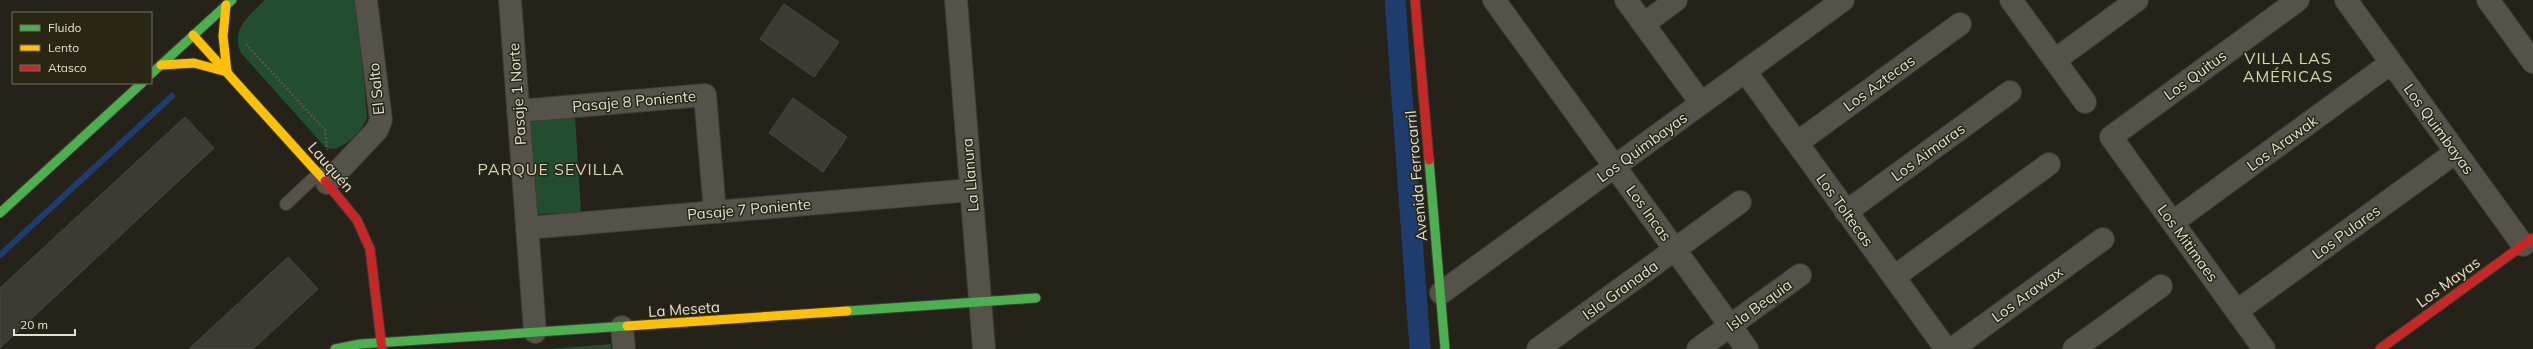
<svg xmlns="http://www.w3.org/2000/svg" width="2533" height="349" font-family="Mulish,sans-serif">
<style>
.green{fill:#234d2f}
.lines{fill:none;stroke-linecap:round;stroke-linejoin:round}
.stream{stroke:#1e3d6e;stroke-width:6}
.canal{stroke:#1e3d6e;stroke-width:21}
.building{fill:#3d3933;stroke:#4a4640}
.lane-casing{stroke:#3e3c34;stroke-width:14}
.street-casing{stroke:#3e3c34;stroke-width:24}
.fast-casing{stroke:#3e3c34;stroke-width:11}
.slow-casing{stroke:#3e3c34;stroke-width:11}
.jam-casing{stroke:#3e3c34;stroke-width:11}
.path{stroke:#56544b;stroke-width:2.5;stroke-dasharray:2 2;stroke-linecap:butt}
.lane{stroke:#545249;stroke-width:12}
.street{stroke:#545249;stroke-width:22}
.fast{stroke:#4caf50;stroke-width:9}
.slow{stroke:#ffc107;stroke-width:9}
.jam{stroke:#c62828;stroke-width:9}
.labels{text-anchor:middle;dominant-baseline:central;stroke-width:3;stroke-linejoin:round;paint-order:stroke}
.street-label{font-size:15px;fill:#e2e0d5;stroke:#292614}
.neighbourhood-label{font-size:16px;letter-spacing:1px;fill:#d7d3bd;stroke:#292614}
</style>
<rect width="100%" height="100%" fill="#242219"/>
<g class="green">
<path d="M265,0H357L367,117C364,130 339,156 325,147L241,53C230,29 249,16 265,0Z"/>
<path d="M575,116L581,213L532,214L527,120Z"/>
<path d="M611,344V349H549Z"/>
</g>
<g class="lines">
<path class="stream" d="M0,255L172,96"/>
<path class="canal" d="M1395,0L1420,349"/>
</g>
<g class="building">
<path d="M784,4L839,42L814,77L760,39Z"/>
<path d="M793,98L847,137L823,172L769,133Z"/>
<path d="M185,117L214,148L0,348V288Z"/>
<path d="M288,257L318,289L253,349H189Z"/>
</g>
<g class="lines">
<g class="lane-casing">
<path id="lane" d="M286,204L319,173"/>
</g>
<g class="street-casing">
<g id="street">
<path d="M510,0L535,332"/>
<path d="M956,0L984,349"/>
<path d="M1494,0L1747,349"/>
<path d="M1626,0L1701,103"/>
<path d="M2011,0L2085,102"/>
<path d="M2346,0L2523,245"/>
<path d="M2488,0L2533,62"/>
<path d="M1644,24L1676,0"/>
<path d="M2055,60L2137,0"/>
<path d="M1745,71L1946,349"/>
<path d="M518,111L705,95L715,212"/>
<path d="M1797,143L1960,24"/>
<path d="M327,183L377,130L381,120L366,0"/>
<path d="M1846,212L2010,92"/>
<path d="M2173,222L2391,63"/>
<path d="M527,228L971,190"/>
<path d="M1894,277L2049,164"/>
<path d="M1441,293L1843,0"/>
<path d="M2237,311L2456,152"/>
<path d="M622,327L624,349"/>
<path d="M1538,349L1740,202"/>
<path d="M1698,349L1800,275"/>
<path d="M1952,349L2103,239"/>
<path d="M2074,349L2161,286"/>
<path d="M2264,349L2111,137L2298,0"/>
</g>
</g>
<g class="fast-casing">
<g id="fast">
<path d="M151,74L232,0"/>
<path d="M1429,160L1445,349"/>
<path d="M0,213L142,83"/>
<path d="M847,311L1036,298"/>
<path d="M335,349L360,344L627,326"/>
</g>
</g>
<g class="slow-casing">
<g id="slow">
<path d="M226,5L223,36L227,72"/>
<path d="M193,35L325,181"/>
<path d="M161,65L194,63L227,72"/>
<path d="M627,326L847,311"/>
</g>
</g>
<g class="jam-casing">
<g id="jam">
<path d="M1415,0L1429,160"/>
<path d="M325,181L357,220L370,249L382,349"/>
<path d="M2380,349L2533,238"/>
</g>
</g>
<path class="path" d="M246,44L325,130L327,150"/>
<use href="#lane" class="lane"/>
<use href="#street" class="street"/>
<use href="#fast" class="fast"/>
<use href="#slow" class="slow"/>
<use href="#jam" class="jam"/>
</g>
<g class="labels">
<g class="street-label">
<text transform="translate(2195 75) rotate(-36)">Los Quitus</text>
<text transform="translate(1879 83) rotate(-36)">Los Aztecas</text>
<text transform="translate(376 89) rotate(-96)">El Salto</text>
<text transform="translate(517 94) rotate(-94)">Pasaje 1 Norte</text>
<text transform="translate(634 101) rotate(-5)">Pasaje 8 Poniente</text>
<text transform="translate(2439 129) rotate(54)">Los Quimbayas</text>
<text transform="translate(2282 143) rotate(-36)">Los Arawak</text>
<text transform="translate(1642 147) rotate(-36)">Los Quimbayas</text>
<text transform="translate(1928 152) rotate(-36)">Los Aimaras</text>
<text transform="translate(331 167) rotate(49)">Lauquén</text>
<text transform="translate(970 175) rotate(-95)">La Llanura</text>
<text transform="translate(1416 176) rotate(-95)">Avenida Ferrocarril</text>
<text transform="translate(749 209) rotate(-5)">Pasaje 7 Poniente</text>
<text transform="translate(1845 210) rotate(54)">Los Toltecas</text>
<text transform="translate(1649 213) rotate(54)">Los Incas</text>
<text transform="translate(2346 232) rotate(-36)">Los Pulares</text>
<text transform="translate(2188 243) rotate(54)">Los Mitimaes</text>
<text transform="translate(2448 282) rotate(-36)">Los Mayas</text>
<text transform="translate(1620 290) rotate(-36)">Isla Granada</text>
<text transform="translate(2027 294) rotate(-36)">Los Arawax</text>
<text transform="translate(1759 305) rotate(-36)">Isla Bequia</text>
<text transform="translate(684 309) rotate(-4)">La Meseta</text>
</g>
<g class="neighbourhood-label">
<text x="2288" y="58">VILLA LAS<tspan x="2288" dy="18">AMÉRICAS</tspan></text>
<text x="551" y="169">PARQUE SEVILLA</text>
</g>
</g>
<rect x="12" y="12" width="140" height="72" fill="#292614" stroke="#737061"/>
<rect x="20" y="25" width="20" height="6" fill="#4caf50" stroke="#737061"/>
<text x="48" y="32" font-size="12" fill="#e2e0d5">Fluido</text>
<rect x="20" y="45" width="20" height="6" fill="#ffc107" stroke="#737061"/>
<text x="48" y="52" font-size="12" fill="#e2e0d5">Lento</text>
<rect x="20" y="65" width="20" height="6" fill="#c62828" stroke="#737061"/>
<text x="48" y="72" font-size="12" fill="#e2e0d5">Atasco</text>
<path d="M14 329v6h61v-6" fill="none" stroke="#e2e0d5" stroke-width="2"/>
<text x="20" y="329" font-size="12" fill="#e2e0d5" stroke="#292614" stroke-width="3" paint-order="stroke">20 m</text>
</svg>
